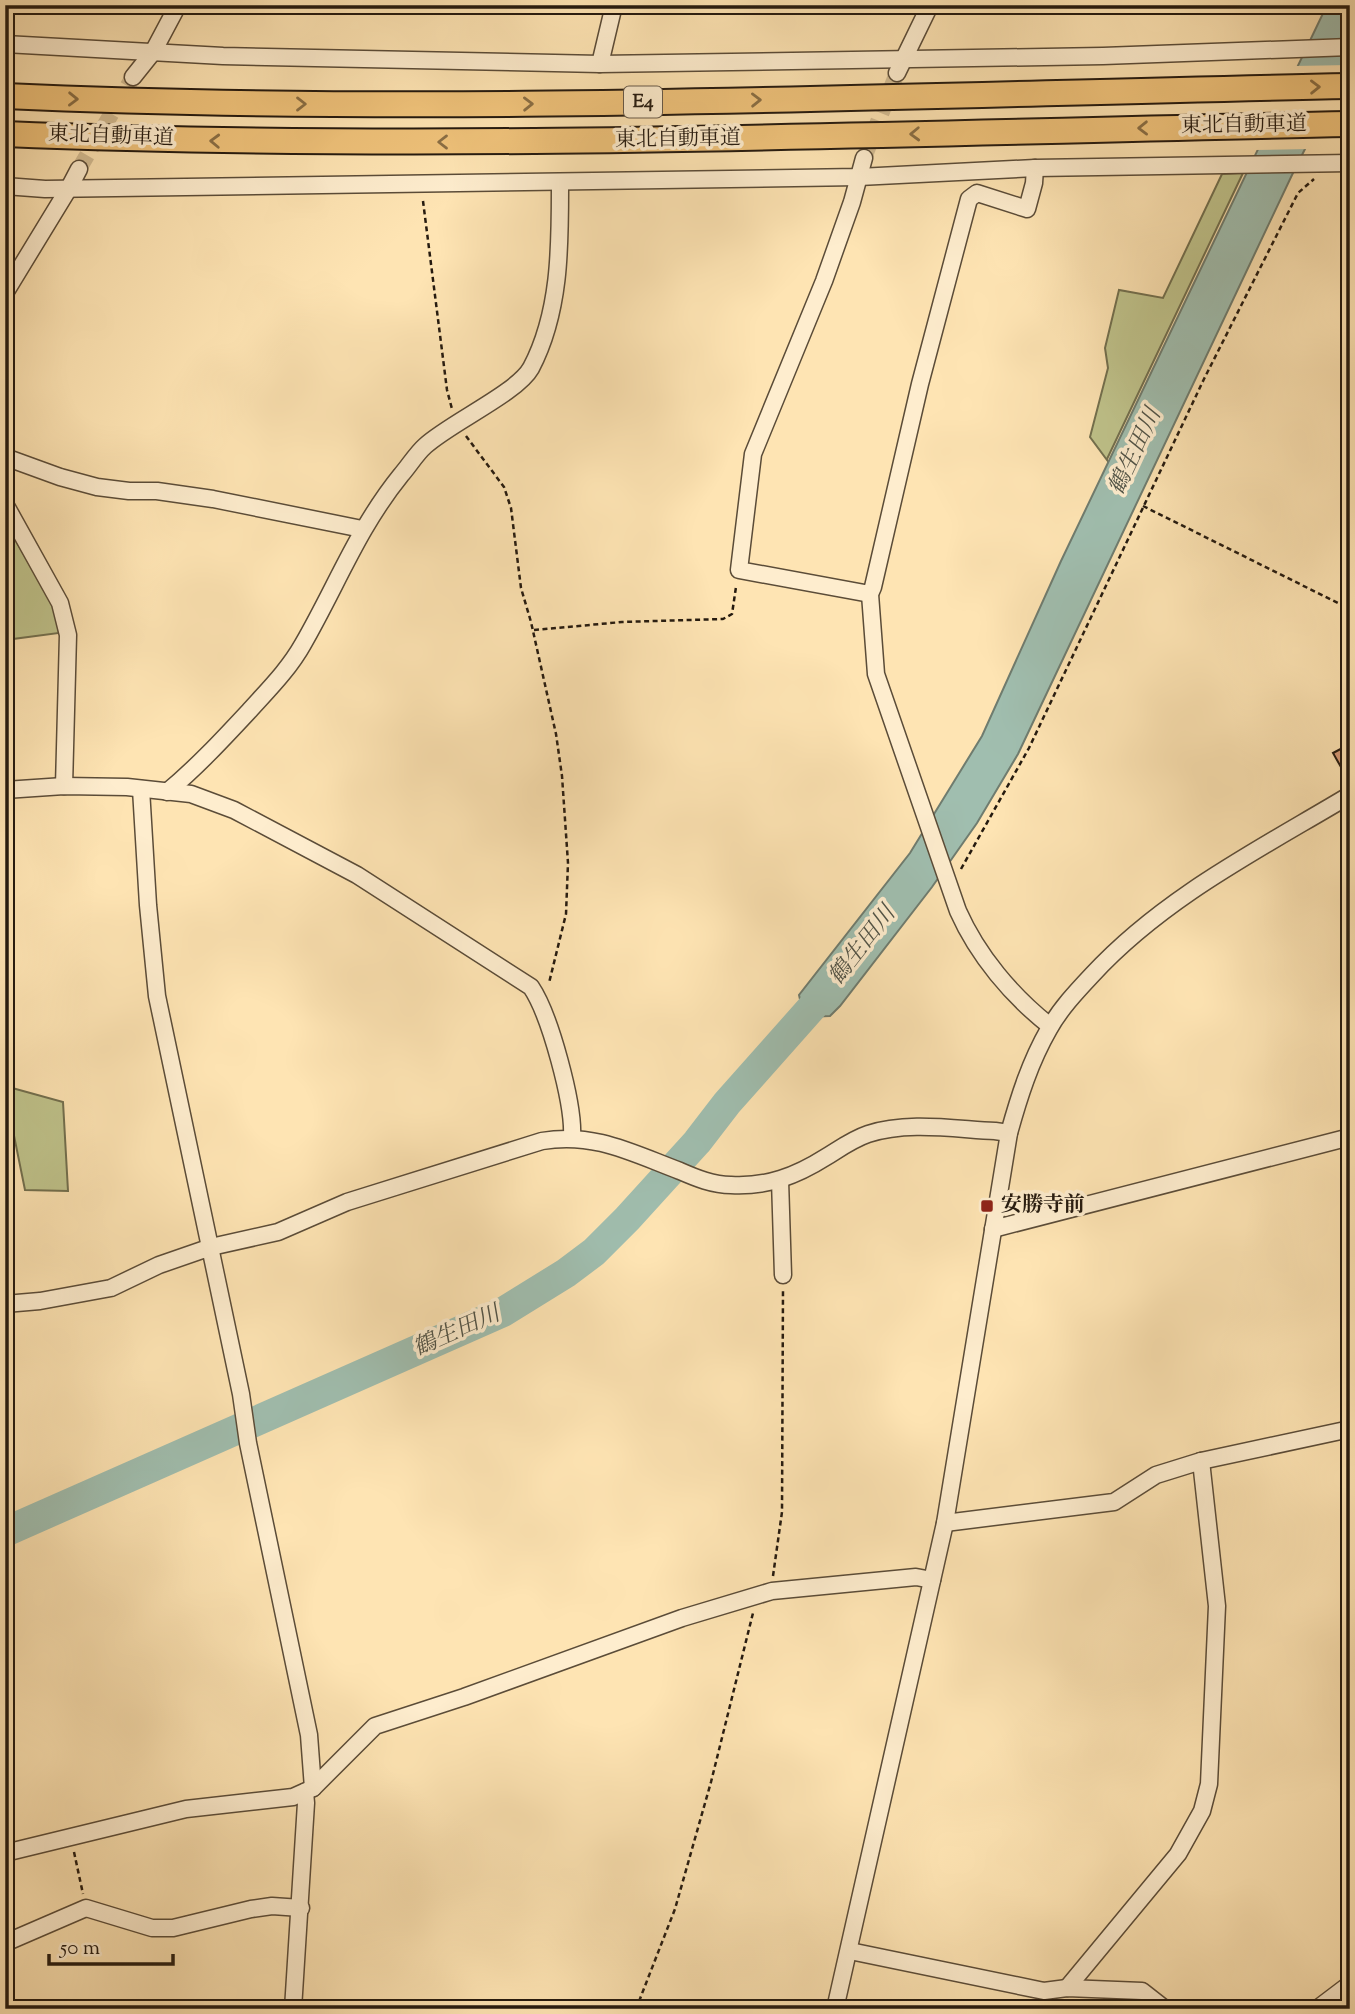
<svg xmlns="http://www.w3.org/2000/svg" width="1355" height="2014" font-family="'Sorts Mill Goudy','Noto Serif JP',serif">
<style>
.green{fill:#c0c48c;stroke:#726f4e;stroke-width:2}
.water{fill:#a0beaf;stroke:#6f7c6f;stroke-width:2}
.pier{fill:#fee4b3}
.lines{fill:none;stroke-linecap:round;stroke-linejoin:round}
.river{stroke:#a0beaf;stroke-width:30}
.building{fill:#d99b76;stroke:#251a0f;stroke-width:2;filter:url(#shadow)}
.minor-tunnel{stroke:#d3bc92;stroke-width:16;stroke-dasharray:16 8;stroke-linecap:butt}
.minor-casing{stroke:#5b4c38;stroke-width:19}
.highway-casing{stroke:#251a0f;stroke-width:28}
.path{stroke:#251a0f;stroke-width:2.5;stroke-dasharray:5 3.5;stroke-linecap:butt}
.minor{stroke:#feedce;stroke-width:16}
.highway{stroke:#efc27a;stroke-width:24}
.oneway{stroke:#8a6e44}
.poi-dot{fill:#8f2418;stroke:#feedce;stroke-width:2.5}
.labels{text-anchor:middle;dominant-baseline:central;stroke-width:7;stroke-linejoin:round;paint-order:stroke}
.shield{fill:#feedce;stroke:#665948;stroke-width:2}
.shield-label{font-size:19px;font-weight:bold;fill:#251a0f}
.street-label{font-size:21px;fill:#251a0f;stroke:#feedce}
.poi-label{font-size:21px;font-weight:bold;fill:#251a0f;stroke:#feedce;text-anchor:start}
.water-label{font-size:23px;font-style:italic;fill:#505347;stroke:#feedce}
</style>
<defs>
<filter id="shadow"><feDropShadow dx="5" dy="5" stdDeviation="2" flood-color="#0004"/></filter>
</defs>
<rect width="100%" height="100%" fill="#fee4b3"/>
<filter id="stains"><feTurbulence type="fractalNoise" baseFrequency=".00286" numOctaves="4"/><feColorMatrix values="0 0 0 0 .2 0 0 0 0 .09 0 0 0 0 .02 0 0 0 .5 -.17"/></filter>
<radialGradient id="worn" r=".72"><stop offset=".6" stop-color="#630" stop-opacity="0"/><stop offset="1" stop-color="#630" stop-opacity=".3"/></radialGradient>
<g class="green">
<path d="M1243,173L1107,459V460L1090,437L1108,368L1105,348L1119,290L1163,298L1222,174Z"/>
<path d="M5,527L9,529L54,606L59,633L5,640Z"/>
<path d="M5,1086L63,1102L68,1191L25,1190L8,1106L5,1105Z"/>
</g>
<path class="water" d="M1327,5H1350V59L1292,175L1018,754L977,823L932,887L840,1006L830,1016L804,1017L799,995L910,853L982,736L1061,561Z"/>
<path class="pier" d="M1350,65L1309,149L1254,150L1294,66Z"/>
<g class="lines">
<path class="river" d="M5,1532L503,1312L566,1273L594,1252L627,1219L697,1142L727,1103L830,987"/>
</g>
<path class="building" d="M1350,744V783L1333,753Z"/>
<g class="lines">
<g class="minor-tunnel">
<path d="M864,158L897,73"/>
<path d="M79,169L133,77"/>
</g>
<g class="minor-casing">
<g id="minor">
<path d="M5,44L223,56L600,64L1103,56L1350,47"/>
<path d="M600,64L614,5"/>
<path d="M897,73L930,5"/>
<path d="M133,77L153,52L178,5"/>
<path d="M864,158L852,202L824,281L753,454L739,570L870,594"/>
<path d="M1035,168L1034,183L1027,209L977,193L969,199L920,384L873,587L870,594L876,674L958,911C978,956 1012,996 1050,1026"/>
<path d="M5,186L45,189L859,177L1035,168L1350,163"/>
<path d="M5,293L69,188L79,169"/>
<path d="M5,457L60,477L97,487L129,491H157L213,499L362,529"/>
<path d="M5,504L60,603L68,635L64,786"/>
<path d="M141,789L148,905L157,996L241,1394L248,1443L309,1735L313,1788"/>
<path d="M5,790L64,786L127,787L191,794L234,810L357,875L531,987C550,1015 574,1104 572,1137"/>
<path d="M167,792C197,767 223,739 250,710C269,689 289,669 303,644C337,585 358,528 401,475C409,466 416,454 425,446C450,423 517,393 531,368C561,311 560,244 560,182"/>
<path d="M780,1180L783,1275"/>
<path d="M993,1229L1350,1137"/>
<path d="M5,1304L40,1301L111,1288L159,1265L211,1247L278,1232L347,1202L542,1141C594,1132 632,1153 680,1171C696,1178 713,1185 731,1185C767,1187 796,1176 826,1157C839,1149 853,1139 868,1134C907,1121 954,1129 995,1131L1009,1133"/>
<path d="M945,1523L1114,1502L1156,1475L1201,1461L1350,1429"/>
<path d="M5,1853L186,1809L293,1797L313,1788L375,1726L464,1697L682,1618L772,1591L916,1577L932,1580"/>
<path d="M5,1943L86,1908L152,1928H173L251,1909L272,1906L301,1908"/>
<path d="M850,1951L1044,1991L1067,1988L1142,1991L1165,2009"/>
<path d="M1067,1988L1178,1854L1202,1811L1209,1784L1217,1606L1201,1461"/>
<path d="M293,2009L306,1803L305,1792"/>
<path d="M835,2009L945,1523L1009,1133C1019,1097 1030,1062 1049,1029C1060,1009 1077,991 1092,975C1164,897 1260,849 1350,795"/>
<path d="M1317,2009L1350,1984"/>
</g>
</g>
<g class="highway-casing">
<g id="highway">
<path d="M5,96C453,116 902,95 1350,86"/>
<path d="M5,134C454,152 901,133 1350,124"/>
</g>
</g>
<g class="path">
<path d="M423,201L447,390L452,409"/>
<path d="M466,436L504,487L511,508L521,588L531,622L556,734L562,776L568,863L566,914L549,983"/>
<path d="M1143,506L1350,609"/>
<path d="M534,630L622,622L723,619L732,614L736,587"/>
<path d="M961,869L1029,748L1204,379L1298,193L1314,179"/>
<path d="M773,1576L782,1512L783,1289"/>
<path d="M74,1852L83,1894"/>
<path d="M636,2009L675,1909L711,1782L753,1613"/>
</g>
<use href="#minor" class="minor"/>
<use href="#highway" class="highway"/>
</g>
<defs><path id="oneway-chevron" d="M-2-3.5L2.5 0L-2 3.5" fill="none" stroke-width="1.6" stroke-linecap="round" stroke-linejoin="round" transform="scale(1.75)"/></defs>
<g class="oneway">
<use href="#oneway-chevron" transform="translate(1315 87) rotate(-1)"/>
<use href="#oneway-chevron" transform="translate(73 99) rotate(1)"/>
<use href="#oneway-chevron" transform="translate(756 100) rotate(-1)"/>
<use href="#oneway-chevron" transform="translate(301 104)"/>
<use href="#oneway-chevron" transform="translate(528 104) rotate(-1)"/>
<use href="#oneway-chevron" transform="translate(1143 128) rotate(179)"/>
<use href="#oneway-chevron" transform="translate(915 134) rotate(178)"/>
<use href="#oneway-chevron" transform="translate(215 141) rotate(-178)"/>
<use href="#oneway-chevron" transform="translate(443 142) rotate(180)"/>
</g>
<rect class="poi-dot" x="980" y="1199" width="14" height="14" rx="3.5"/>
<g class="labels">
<rect class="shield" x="624" y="86.5" width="38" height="31" rx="5"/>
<g class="shield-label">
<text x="643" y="102">E4</text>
</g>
<g class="street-label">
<text transform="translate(1244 126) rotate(-1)">東北自動車道</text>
<text transform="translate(111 137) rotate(2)">東北自動車道</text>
<text transform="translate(678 140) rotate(-1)">東北自動車道</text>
</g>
<g class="poi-label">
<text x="1001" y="1206">安勝寺前</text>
</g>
<g class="water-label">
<text transform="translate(1136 452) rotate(-65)">鶴生田川</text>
<text transform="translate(863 946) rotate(-52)">鶴生田川</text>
<text transform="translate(457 1332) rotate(-24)">鶴生田川</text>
</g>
</g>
<rect width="1355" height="2014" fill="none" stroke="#fee4b3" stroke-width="28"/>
<rect x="7" y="7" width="1341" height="2000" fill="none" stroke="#251a0f" stroke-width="3.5"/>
<rect x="14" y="14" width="1327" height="1986" fill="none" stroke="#251a0f" stroke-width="2"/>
<path d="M49 1954v10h124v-10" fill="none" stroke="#251a0f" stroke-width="3.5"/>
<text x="60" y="1954" font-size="21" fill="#251a0f" stroke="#feedce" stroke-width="5" paint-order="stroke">50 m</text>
<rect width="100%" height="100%" filter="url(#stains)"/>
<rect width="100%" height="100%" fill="url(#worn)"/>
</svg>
